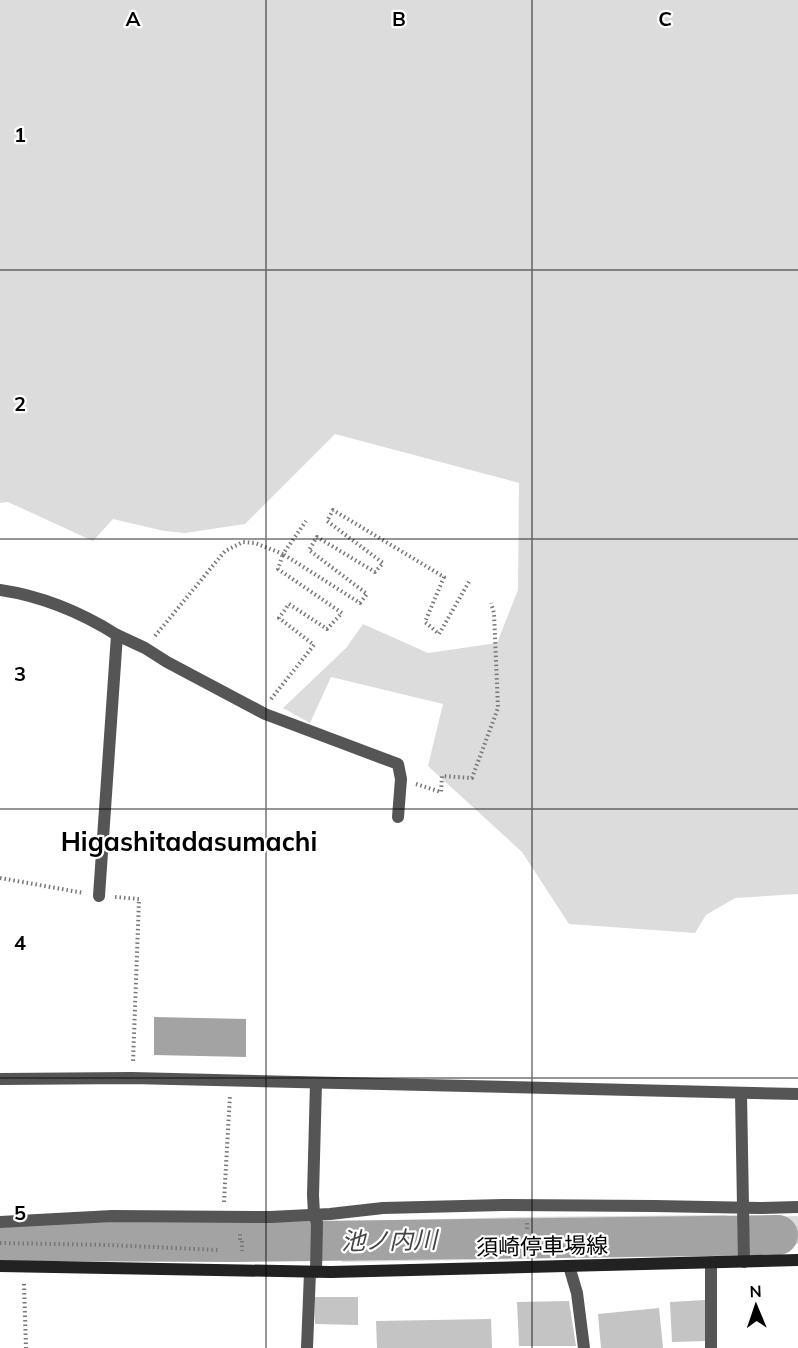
<svg xmlns="http://www.w3.org/2000/svg" width="798" height="1348" font-family="Mulish,'Noto Sans JP',sans-serif">
<style>
.green{fill:#dcdcdc}
.water{fill:#a3a3a3}
.lines{fill:none;stroke-linecap:round;stroke-linejoin:round}
.river{stroke:#a3a3a3;stroke-width:40}
.building{fill:#c4c4c4}
.path{stroke:#777;stroke-width:4;stroke-dasharray:1.5 3;stroke-linecap:butt}
.service{stroke:#555;stroke-width:12}
.minor{stroke:#555;stroke-width:12}
.secondary{stroke:#222;stroke-width:12}
.grid{fill:none;stroke:#000;stroke-width:1.5;stroke-opacity:0.55}
.labels{text-anchor:middle;dominant-baseline:central;stroke-width:4.5;stroke-linejoin:round;paint-order:stroke}
.street-label{font-size:22px;fill:#000;stroke:#fff}
.water-label{font-size:24px;font-style:italic;fill:#444;stroke:#fff}
.quarter-label{font-size:26px;font-weight:bold;fill:#000;stroke:#fff}
.grid-label{font-size:20px;text-anchor:middle;font-weight:bold;fill:#000;stroke:#fff;stroke-width:4.5;stroke-linejoin:round;paint-order:stroke}
</style>
<rect width="100%" height="100%" fill="#fff"/>
<g class="green">
<path d="M0,0H798V894L735,898L706,915L695,933L569,924L522,852L428,766L443,704L331,677L310,723L283,708L346,648L363,624L428,653L497,643L518,590L519,483L335,434L245,524L185,533L164,531L113,519L93,541L8,502L0,503Z"/>
<path d="M725,1215L731,1217L733,1222L732,1245L715,1247L713,1256L343,1262L336,1257L338,1226L342,1224L364,1221L515,1217Z"/>
<path d="M798,1216V1244L758,1245L757,1217Z"/>
<path d="M104,1222L304,1226L307,1229V1250L303,1254L117,1250L0,1245V1228L31,1225Z"/>
</g>
<path class="water" d="M154,1017L246,1019V1057L154,1055Z"/>
<g class="lines">
<path class="river" d="M0,1241L235,1242L778,1235"/>
</g>
<g class="building">
<path d="M314,1297H358V1325L315,1324Z"/>
<path d="M705,1300L707,1341L672,1342L670,1302Z"/>
<path d="M569,1301L576,1346H519L517,1302Z"/>
<path d="M659,1308L663,1348H601L598,1314Z"/>
<path d="M491,1319L492,1348H377L376,1321Z"/>
</g>
<g class="lines">
<g class="path">
<path d="M155,636L225,551L243,542L255,543L283,554L306,521"/>
<path d="M271,699L314,645L279,618L289,604L327,629L342,613L278,569L283,554L360,603L367,594L309,550L317,537L375,572L383,563L327,521L333,510L444,577L425,622L439,634L470,580"/>
<path d="M416,784L441,792L442,776L472,778L498,708L494,613L491,603"/>
<path d="M0,878L84,893"/>
<path d="M115,897L139,899L133,1062"/>
<path d="M224,1202L230,1095"/>
<path d="M527,1223V1230"/>
<path d="M240,1234V1241H242V1251"/>
<path d="M0,1243L108,1245L218,1250"/>
<path d="M24,1284L26,1348"/>
</g>
<g class="service">
<path d="M117,635L145,648L167,662L265,714L398,764L401,779L398,817"/>
<path d="M711,1263V1348"/>
</g>
<g class="minor">
<path d="M0,590C41,596 82,613 117,635L99,896"/>
<path d="M0,1079L132,1078L798,1094"/>
<path d="M741,1094L744,1262"/>
<path d="M0,1222L112,1216L270,1217L330,1214L383,1208L503,1205L654,1206L760,1208L798,1207"/>
<path d="M569,1266L577,1293L584,1348"/>
<path d="M316,1272L317,1223L314,1214L313,1195L316,1083"/>
<path d="M307,1348L310,1272"/>
</g>
<path class="secondary" d="M0,1266L331,1272L798,1260"/>
</g>
<path class="grid" d="M266,0V1348M532,0V1348M0,270H798M0,539H798M0,809H798M0,1078H798"/>
<g class="labels">
<g class="street-label">
<text transform="translate(542 1246) rotate(-1)">須崎停車場線</text>
</g>
<g class="water-label">
<text transform="translate(389 1240) rotate(-1)">池ノ内川</text>
</g>
<g class="quarter-label">
<text x="189" y="841">Higashitadasumachi</text>
</g>
</g>
<g class="grid-label">
<text x="133" y="26">A</text>
<text x="399" y="26">B</text>
<text x="665" y="26">C</text>
<text x="20" y="142">1</text>
<text x="20" y="411">2</text>
<text x="20" y="681">3</text>
<text x="20" y="950">4</text>
<text x="20" y="1220">5</text>
</g>
<g transform="translate(756 1306) rotate(358)" stroke="#ffffff" stroke-width="4.5" paint-order="stroke">
<path d="M0-4.5L10 22L0 15L-10 22Z" fill="#000000"/>
<text y="-9" font-size="16" font-weight="bold" text-anchor="middle" fill="#000000">N</text>
</g>
</svg>
